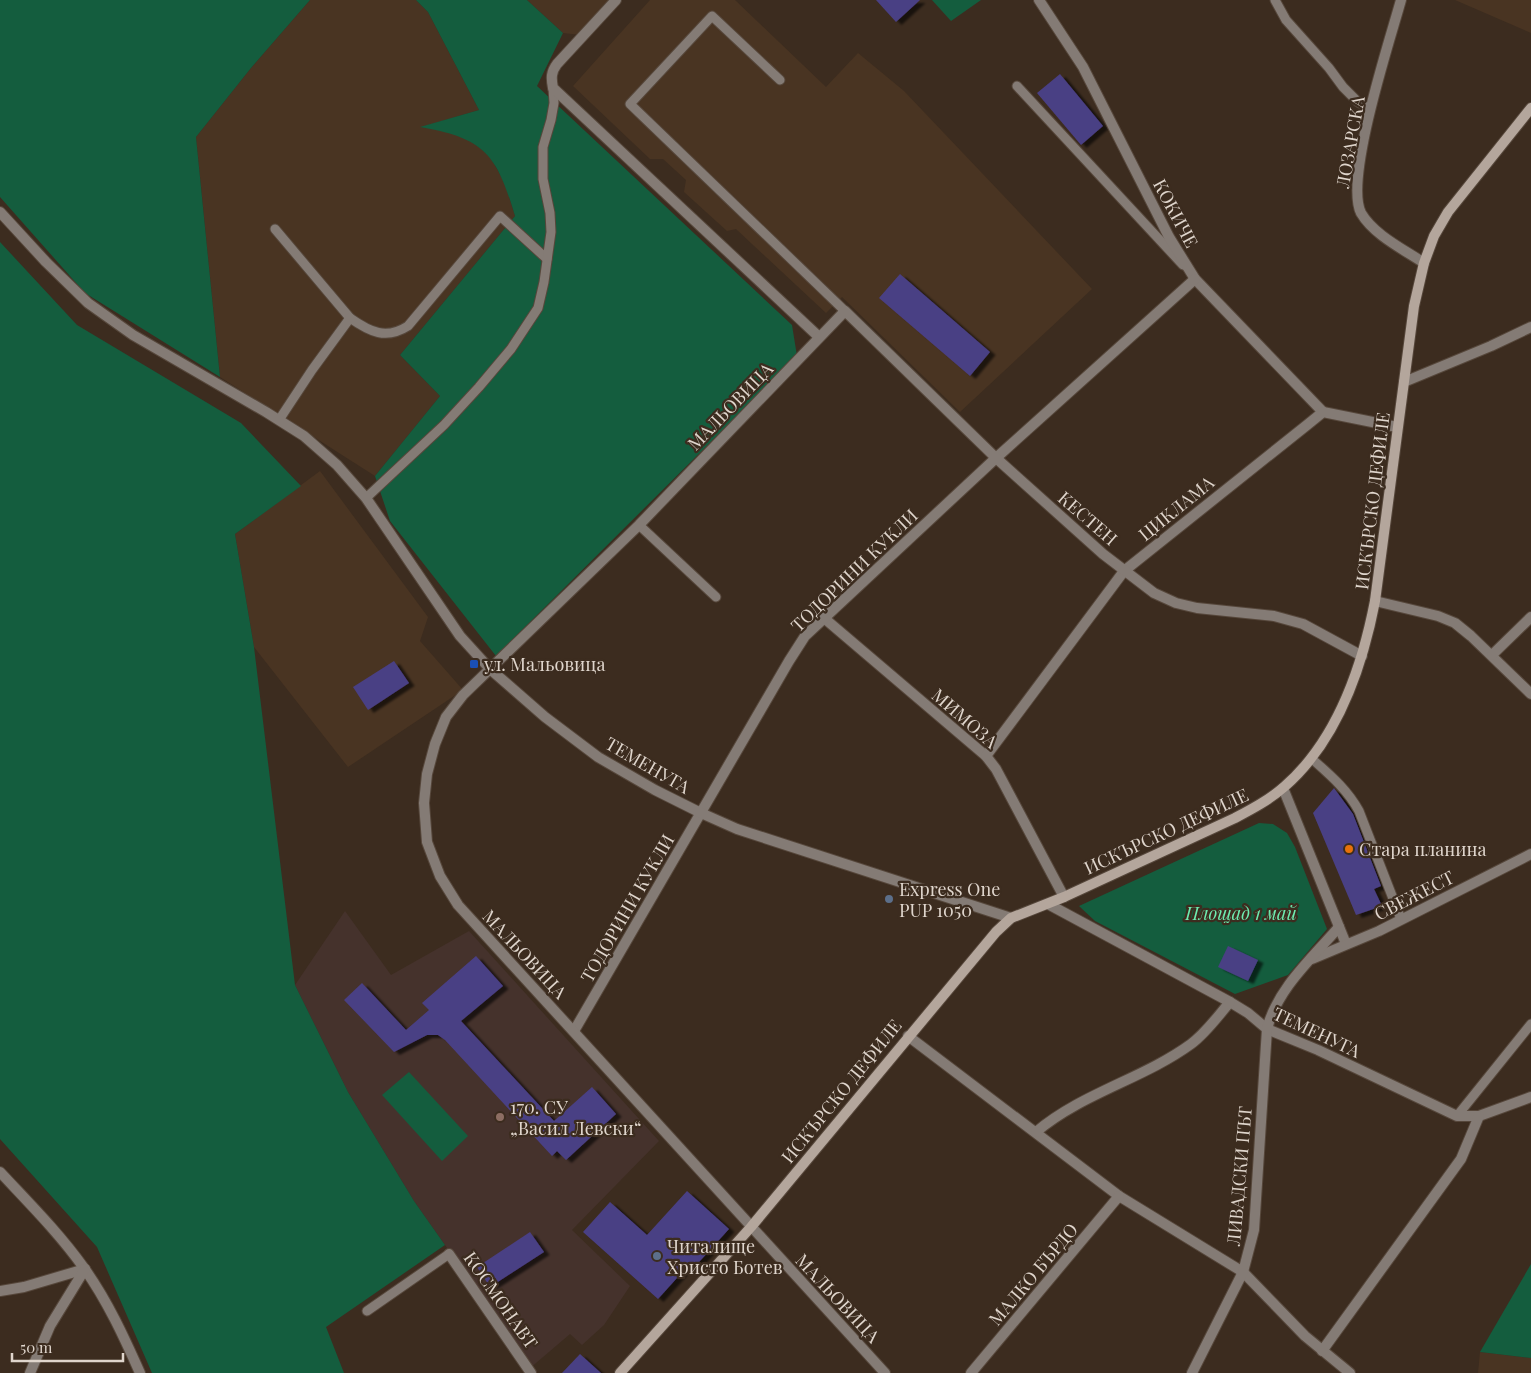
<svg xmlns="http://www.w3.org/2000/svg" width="1531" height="1373" font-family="'Playfair Display',serif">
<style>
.built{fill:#493422}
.education{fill:#45322c}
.green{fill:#145d3e}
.building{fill:#4a3f84;filter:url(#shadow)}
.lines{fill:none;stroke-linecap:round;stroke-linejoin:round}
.service-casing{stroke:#56473b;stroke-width:11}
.minor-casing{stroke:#56473b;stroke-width:12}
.tertiary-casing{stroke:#56473b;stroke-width:12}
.secondary-casing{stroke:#56473b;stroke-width:12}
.service{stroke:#847b75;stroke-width:9}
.minor{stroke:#847b75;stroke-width:10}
.tertiary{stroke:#847b75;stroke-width:10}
.secondary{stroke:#b4a69c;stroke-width:10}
.transit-dot{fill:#1a4fb4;stroke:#3c2c1f;stroke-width:2}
.food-dot{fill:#e8710a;stroke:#3c2c1f;stroke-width:2}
.service-dot{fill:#5c6f8a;stroke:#3c2c1f;stroke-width:2}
.education-dot{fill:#8d6e63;stroke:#3c2c1f;stroke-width:2}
.labels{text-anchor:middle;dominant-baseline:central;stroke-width:4.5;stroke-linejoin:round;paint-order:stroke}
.street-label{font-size:18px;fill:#dfd5cc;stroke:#3c2c1f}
.poi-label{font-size:18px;fill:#dfd5cc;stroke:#3c2c1f;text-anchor:start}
.park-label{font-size:18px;font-style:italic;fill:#6eecb0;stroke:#3c2c1f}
</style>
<defs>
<filter id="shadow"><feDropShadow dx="5.5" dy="3" stdDeviation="1" flood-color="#0009"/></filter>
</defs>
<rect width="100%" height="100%" fill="#3c2c1f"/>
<g class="built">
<path d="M310,0H416L428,12L479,110L422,127L447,131L470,140L489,155L505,183L515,216L400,355L440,396L375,476L220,377L196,137L251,68Z"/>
<path d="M527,0H612L581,35L563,33Z"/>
<path d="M650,0H735L826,87L858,53L904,91L1092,289L960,412L842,297L826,313L736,229L727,231L684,192L686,180L663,159H650L573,86Z"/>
<path d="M1455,0H1531V33Z"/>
<path d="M320,471L428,617L420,641L463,690L348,767L254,647L235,534Z"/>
<path d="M1480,1352L1531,1358V1373H1478Z"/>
</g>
<path class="education" d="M345,911L391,975L469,931L659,1141L572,1230L630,1286L604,1325L582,1345L570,1334L529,1369L445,1245L414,1201L348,1092L295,985Z"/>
<g class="green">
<path d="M0,0H310L251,68L196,137L220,377L85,293L0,197Z"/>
<path d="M416,0H527L563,33L537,86L792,325L797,356L496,656L390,521L375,476L440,396L400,355L515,216C497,155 485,138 420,127L479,110L428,12Z"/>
<path d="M932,0H981L951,21Z"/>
<path d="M0,242L77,325L241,423L301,486L235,534L254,647L295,985L348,1092L414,1201L445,1245L326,1327L344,1373H152L97,1247L0,1139Z"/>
<path d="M1259,823L1273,824L1287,833L1295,847L1327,929L1288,975L1235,994L1095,921L1079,906Z"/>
<path d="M409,1072L468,1136L442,1161L382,1095Z"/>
<path d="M1531,1264V1358L1480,1352Z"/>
</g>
<g class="building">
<path d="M876,0H920L896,22Z"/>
<path d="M1060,74L1103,126L1081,145L1037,93Z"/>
<path d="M900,274L990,352L970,376L879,298Z"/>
<path d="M394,661L409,683L368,710L353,687Z"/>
<path d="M1334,788L1353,814L1381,886L1374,889L1382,906L1356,915L1313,813Z"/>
<path d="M1228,946L1258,960L1248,981L1218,967Z"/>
<path d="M476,956L503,986L461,1021L554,1121L592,1087L616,1114L566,1160L557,1151L552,1156L445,1040L438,1035H427L394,1052L344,1000L362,983L406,1030L429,1010L422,1003Z"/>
<path d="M687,1191L729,1229L690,1272L686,1268L658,1299L583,1232L610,1202L647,1235Z"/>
<path d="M530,1232L544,1252L490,1287L477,1267Z"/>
<path d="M580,1354L601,1373H562Z"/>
</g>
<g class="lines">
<g class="service-casing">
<g id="service">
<path d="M1275,0L1286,20L1329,68L1343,87L1358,102L1370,110"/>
<path d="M780,80L712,16L630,104L845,311"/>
<path d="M1017,86L1183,265"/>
<path d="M275,229L350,318"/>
<path d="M279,420L312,370L350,318C370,332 386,340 408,326L500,216L547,259"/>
<path d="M366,498L444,425L479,387L511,349L538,308L544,282L551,232L550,213L543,179V147L551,120L554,103L553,88"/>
<path d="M639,525L716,597"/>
<path d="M1311,758C1330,775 1347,789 1359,811L1401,919"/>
<path d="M1457,1116L1531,1024"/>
<path d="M367,1311L449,1254"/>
</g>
</g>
<g class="minor-casing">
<g id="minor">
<path d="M616,0L557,64C551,72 551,78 553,88L818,336"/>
<path d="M1039,0L1083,67L1169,237L1195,279L1323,412"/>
<path d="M1401,0C1390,40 1344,179 1361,213C1374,235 1403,249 1424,263"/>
<path d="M1404,382L1491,346L1531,327"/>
<path d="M1375,601L1438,616L1455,623L1471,636L1531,694"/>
<path d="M824,618L986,756L996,769L1064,897"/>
<path d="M1492,655L1531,617"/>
<path d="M986,756L1124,571L1307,425L1323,412L1397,427"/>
<path d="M1283,788L1346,944"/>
<path d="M1048,904L1230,1002L1248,1013L1267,1029L1318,1050L1457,1116H1479L1531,1097"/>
<path d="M1312,959L1379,931L1531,854"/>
<path d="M574,1031L789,661L805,636L996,458L1195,279"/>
<path d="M908,1036L1119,1196L1243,1272L1305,1336L1350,1373"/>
<path d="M1036,1132C1082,1093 1143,1079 1191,1044C1206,1033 1218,1016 1230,1002"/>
<path d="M0,1172C29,1203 59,1233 84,1268C107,1300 124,1337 140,1373"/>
<path d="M449,1254L531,1373"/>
<path d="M0,1291L24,1287L85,1269"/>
<path d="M1322,1351L1461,1159L1479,1116"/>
<path d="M30,1373L50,1326L85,1269"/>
<path d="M885,1373L458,905L440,876L427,842L424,803L427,774L435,744L446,717L463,695L639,525L845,311L996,458L1103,554L1154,593L1176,603L1197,608L1274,616L1303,624L1362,656"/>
<path d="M971,1373L1119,1196"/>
<path d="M1192,1373L1243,1272L1254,1230L1267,1029C1277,989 1312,958 1339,927"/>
</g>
</g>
<g class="tertiary-casing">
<path id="tertiary" d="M0,212L46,262L88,303L133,335L266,412L304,436L337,465L366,498L460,636L490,669L545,717L598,757L655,790L701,813L737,829L1011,918"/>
</g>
<g class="secondary-casing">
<path id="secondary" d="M620,1373L751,1227L996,932L1011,918L1064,897L1235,818C1252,809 1269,800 1284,787C1336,742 1362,668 1375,601L1414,306L1424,263L1434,236L1448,212L1531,108"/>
</g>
<use href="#service" class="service"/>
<use href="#minor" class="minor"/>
<use href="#tertiary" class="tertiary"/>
<use href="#secondary" class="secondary"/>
</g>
<rect class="transit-dot" x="469" y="659" width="10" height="10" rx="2.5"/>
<circle class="food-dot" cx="1349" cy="849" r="5"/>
<g class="service-dot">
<circle cx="889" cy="899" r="5"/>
<circle cx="657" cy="1256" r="5"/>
</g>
<circle class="education-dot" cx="500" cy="1117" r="5"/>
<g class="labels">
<g class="street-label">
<text transform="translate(1350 142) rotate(-80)">ЛОЗАРСКА</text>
<text transform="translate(1176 213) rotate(62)">КОКИЧЕ</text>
<text transform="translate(730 406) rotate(-46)">МАЛЬОВИЦА</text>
<text transform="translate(1372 501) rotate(-83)">ИСКЪРСКО ДЕФИЛЕ</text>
<text transform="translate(1176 508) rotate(-39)">ЦИКЛАМА</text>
<text transform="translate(1088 518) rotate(41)">КЕСТЕН</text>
<text transform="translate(854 570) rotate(-44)">ТОДОРИНИ КУКЛИ</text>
<text transform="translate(965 718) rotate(41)">МИМОЗА</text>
<text transform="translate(648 765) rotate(30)">ТЕМЕНУГА</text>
<text transform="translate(1166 831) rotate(-25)">ИСКЪРСКО ДЕФИЛЕ</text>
<text transform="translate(1414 895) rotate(-27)">СВЕЖЕСТ</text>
<text transform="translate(627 908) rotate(-60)">ТОДОРИНИ КУКЛИ</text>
<text transform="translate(525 954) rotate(47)">МАЛЬОВИЦА</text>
<text transform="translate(1317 1032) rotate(25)">ТЕМЕНУГА</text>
<text transform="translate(841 1091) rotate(-51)">ИСКЪРСКО ДЕФИЛЕ</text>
<text transform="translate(1239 1176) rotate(-85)">ЛИВАДСКИ ПЪТ</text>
<text transform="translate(1033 1274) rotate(-50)">МАЛКО БЪРДО</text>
<text transform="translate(838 1298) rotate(47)">МАЛЬОВИЦА</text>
<text transform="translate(501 1300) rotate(55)">КОСМОНАВТ</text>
</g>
<g class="poi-label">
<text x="484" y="664">ул. Мальовица</text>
<text x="1359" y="849">Стара планина</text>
<text x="899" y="889">Express One<tspan x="899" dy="21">PUP 1050</tspan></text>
<text x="510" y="1107">170. СУ<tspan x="510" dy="21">„Васил Левски“</tspan></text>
<text x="667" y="1246">Читалище<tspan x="667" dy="21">Христо Ботев</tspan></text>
</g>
<g class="park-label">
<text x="1241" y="913">Площад 1 май</text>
</g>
</g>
<path d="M12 1353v8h111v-8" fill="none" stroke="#dfd5cc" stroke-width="2.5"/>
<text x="20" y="1353" font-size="15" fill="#dfd5cc" stroke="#3c2c1f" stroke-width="4" paint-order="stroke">50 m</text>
</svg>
